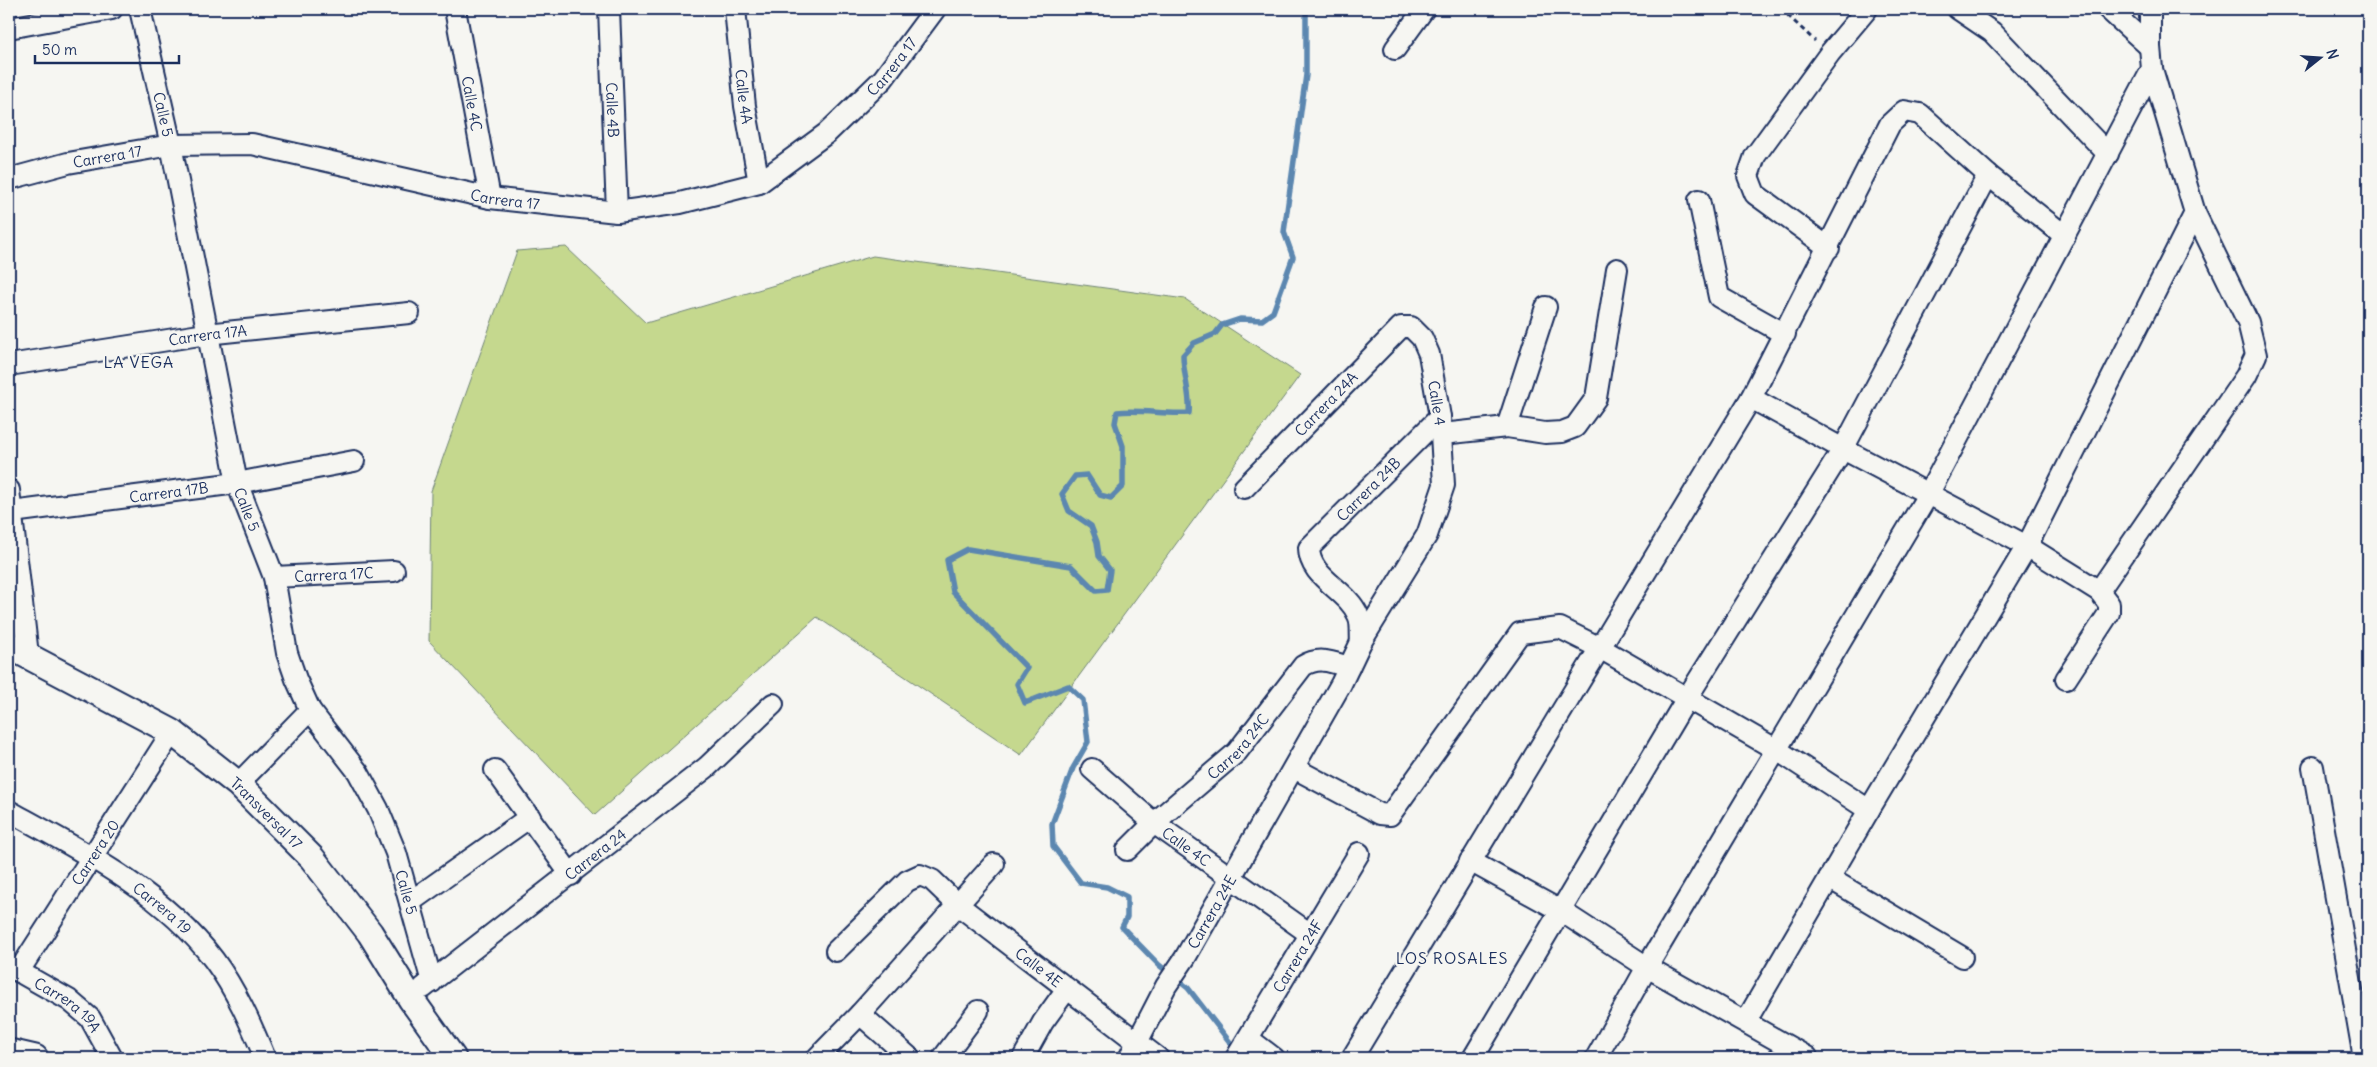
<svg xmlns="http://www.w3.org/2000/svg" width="2377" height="1067" font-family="Delius,sans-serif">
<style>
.green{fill:#c5d88e;stroke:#708476}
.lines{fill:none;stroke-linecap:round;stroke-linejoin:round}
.stream{stroke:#5c87b0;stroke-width:5.5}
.minor-casing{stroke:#1b2f5e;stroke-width:24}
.tertiary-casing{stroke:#1b2f5e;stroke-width:29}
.path{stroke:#1b2f5e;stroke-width:3;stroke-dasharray:5 4;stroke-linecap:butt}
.minor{stroke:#f6f6f2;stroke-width:20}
.tertiary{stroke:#f6f6f2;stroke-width:25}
.labels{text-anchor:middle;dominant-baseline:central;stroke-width:4.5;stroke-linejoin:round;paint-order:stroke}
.street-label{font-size:15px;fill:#1b2f5e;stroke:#f6f6f2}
.neighbourhood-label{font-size:16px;letter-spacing:1px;fill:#1b2f5e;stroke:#f6f6f2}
</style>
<rect width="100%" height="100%" fill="#f6f6f2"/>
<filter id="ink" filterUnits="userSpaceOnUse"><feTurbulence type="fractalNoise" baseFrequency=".02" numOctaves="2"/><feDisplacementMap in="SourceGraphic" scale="10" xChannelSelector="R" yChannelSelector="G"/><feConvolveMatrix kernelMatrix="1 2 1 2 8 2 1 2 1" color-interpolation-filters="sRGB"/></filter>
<g filter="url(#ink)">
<path class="green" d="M566,247L646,323L873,256L1185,299L1300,375L1021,755L817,617L595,815L429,641L431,491L517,251Z"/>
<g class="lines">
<path class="stream" d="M1236,1050L1188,988L1159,965L1122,927L1127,917V897L1107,887L1081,883L1053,846L1052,824L1073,768L1088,742L1083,700L1068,686L1025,703L1017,684L1027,668L953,592L947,560L968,549L1071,566L1096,591L1107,590L1110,570L1099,556L1097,542L1091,526L1069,511L1062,494L1075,476L1087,475L1100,495L1111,498L1123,486V446L1115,423L1117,412C1141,409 1165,415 1189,413C1191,394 1183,375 1183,355L1194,343L1215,334L1222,325L1240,319L1262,320L1273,312L1293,257L1284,232L1306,75V9"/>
<g class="minor-casing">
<g id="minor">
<path id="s1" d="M140,9L171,145L237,483L274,577L287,653L296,679L310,710L358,772L378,809L396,853L432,982"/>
<path id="s2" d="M455,9L490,198"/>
<path id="s3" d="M609,9L617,212"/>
<path id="s4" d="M735,9L745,106L759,183"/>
<path d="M1958,9L1992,32L2108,154"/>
<path d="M2108,9L2150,47"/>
<path d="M9,28L112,9"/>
<path d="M1395,49L1424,9"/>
<path id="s5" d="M9,179L68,163L171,145L252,144L490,198L617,212L680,203L759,183L827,133L883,79L935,9"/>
<path d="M1699,200L1719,297L1785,334"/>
<path d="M1829,248L1755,194L1748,176L1755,156L1830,53L1867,9"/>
<path id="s6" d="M9,365L206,334L409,313"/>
<path d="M1751,398L1843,449L2027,546L2099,591L2109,604V613L2066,679"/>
<path d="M1507,427L1546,307"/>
<path d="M1442,434L1507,427L1545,433L1562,432L1575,427L1596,398L1617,269"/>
<path d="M9,490L28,655"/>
<path id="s7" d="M12,512L237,483L354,461"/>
<path id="s8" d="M274,577L394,571"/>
<path d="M2099,591L2246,376L2256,355L2248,322L2195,213L2152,69L2150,47V9"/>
<path id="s9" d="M1361,642C1360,634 1362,623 1358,615C1347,589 1309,578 1309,548L1440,417"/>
<path d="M2313,767L2364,1058"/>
<path d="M1294,768L1380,814L1390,815L1520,633L1560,628L1600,648L1777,750L1869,810"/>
<path id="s10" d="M1092,769L1154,823L1310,934"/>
<path d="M495,770L571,875"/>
<path d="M238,784L310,710"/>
<path id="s11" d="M9,811C82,851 163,892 214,960C236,990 251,1024 265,1058"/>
<path id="s12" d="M1127,850L1154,823L1237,752L1303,666C1319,656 1332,662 1349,667"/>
<path d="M1470,861L1561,911L1647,967L1807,1057"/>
<path d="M1829,878L1962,957"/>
<path d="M410,902L530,817"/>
<path id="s13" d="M836,951L907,881L920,875L932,880L958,905L1158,1058"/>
<path id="s14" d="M9,966L69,1000L90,1018L112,1058"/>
<path id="s15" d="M19,971L172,732"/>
<path id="s16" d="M423,988L707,767L773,704"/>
<path d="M860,1014L910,1058"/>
<path d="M1746,1021L1869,810L2027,546L2195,213"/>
<path d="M1249,1039L1274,1058"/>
<path d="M817,1058L860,1014L994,864"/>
<path d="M943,1058L978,1011"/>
<path d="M1023,1058L1043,1022L1066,990"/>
<path id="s17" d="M1129,1058L1166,986L1185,958L1341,684L1361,642L1427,535L1444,485L1440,417L1429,354L1422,338L1411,327H1401L1244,488"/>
<path id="s18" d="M1236,1058L1359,853"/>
<path d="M1352,1058L1751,398L1890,124L1904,111L1920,114L1988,175L2065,236"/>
<path d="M1473,1058L1687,698L1843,449L1988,175"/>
<path d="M1596,1058L1647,967L1929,493L2152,69"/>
</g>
</g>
<g class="tertiary-casing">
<g id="tertiary">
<path id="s19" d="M9,646L172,732L238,784L312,858L370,933L411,999L453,1058"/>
<path d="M9,1052L35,1058"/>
</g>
</g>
<path class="path" d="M1781,9L1815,41"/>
<use href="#minor" class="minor"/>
<use href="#tertiary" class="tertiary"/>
</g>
</g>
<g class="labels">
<g class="street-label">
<text stroke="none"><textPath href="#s5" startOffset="941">Carrera 17</textPath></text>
<text stroke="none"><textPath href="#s4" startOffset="88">Calle 4A</textPath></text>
<text stroke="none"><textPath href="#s2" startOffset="96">Calle 4C</textPath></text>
<text stroke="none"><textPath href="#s3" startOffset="101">Calle 4B</textPath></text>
<text stroke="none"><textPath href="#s1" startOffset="108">Calle 5</textPath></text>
<text stroke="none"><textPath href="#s5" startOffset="101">Carrera 17</textPath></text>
<text stroke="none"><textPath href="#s5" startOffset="506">Carrera 17</textPath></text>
<text stroke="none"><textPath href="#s6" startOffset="201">Carrera 17A</textPath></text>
<text transform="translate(1437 403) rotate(81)">Calle 4</text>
<text transform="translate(1326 404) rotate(-46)">Carrera 24A</text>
<text stroke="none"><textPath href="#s9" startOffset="196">Carrera 24B</textPath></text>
<text stroke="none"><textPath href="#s7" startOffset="158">Carrera 17B</textPath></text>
<text stroke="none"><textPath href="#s1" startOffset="512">Calle 5</textPath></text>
<text stroke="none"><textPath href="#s8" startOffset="60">Carrera 17C</textPath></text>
<text stroke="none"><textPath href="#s12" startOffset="152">Carrera 24C</textPath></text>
<text stroke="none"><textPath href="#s19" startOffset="309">Transversal 17</textPath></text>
<text stroke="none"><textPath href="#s10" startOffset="122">Calle 4C</textPath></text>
<text stroke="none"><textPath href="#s15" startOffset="141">Carrera 20</textPath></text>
<text stroke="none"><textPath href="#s16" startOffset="218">Carrera 24</textPath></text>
<text stroke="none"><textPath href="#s1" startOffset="932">Calle 5</textPath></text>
<text stroke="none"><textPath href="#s11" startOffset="182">Carrera 19</textPath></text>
<text stroke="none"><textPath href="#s17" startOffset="168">Carrera 24E</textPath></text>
<text stroke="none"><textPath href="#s18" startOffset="119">Carrera 24F</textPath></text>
<text stroke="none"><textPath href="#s13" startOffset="265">Calle 4E</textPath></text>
<text stroke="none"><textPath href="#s14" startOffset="71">Carrera 19A</textPath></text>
</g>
<g class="neighbourhood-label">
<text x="139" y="362">LA VEGA</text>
<text x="1452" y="958">LOS ROSALES</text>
</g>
</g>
<rect width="2377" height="1067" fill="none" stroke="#f6f6f2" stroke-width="30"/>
<rect x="15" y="15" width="2347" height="1037" fill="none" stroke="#1b2f5e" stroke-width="2" filter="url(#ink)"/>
<g transform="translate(2320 58) rotate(73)" stroke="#f6f6f2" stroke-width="4" paint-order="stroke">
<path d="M0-4L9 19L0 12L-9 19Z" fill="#1b2f5e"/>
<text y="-8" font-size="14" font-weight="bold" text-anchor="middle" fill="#1b2f5e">N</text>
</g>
<path d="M35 55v8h144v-8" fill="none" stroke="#1b2f5e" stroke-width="2.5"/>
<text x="42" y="55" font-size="15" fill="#1b2f5e" stroke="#f6f6f2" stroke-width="4" paint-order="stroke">50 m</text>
</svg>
